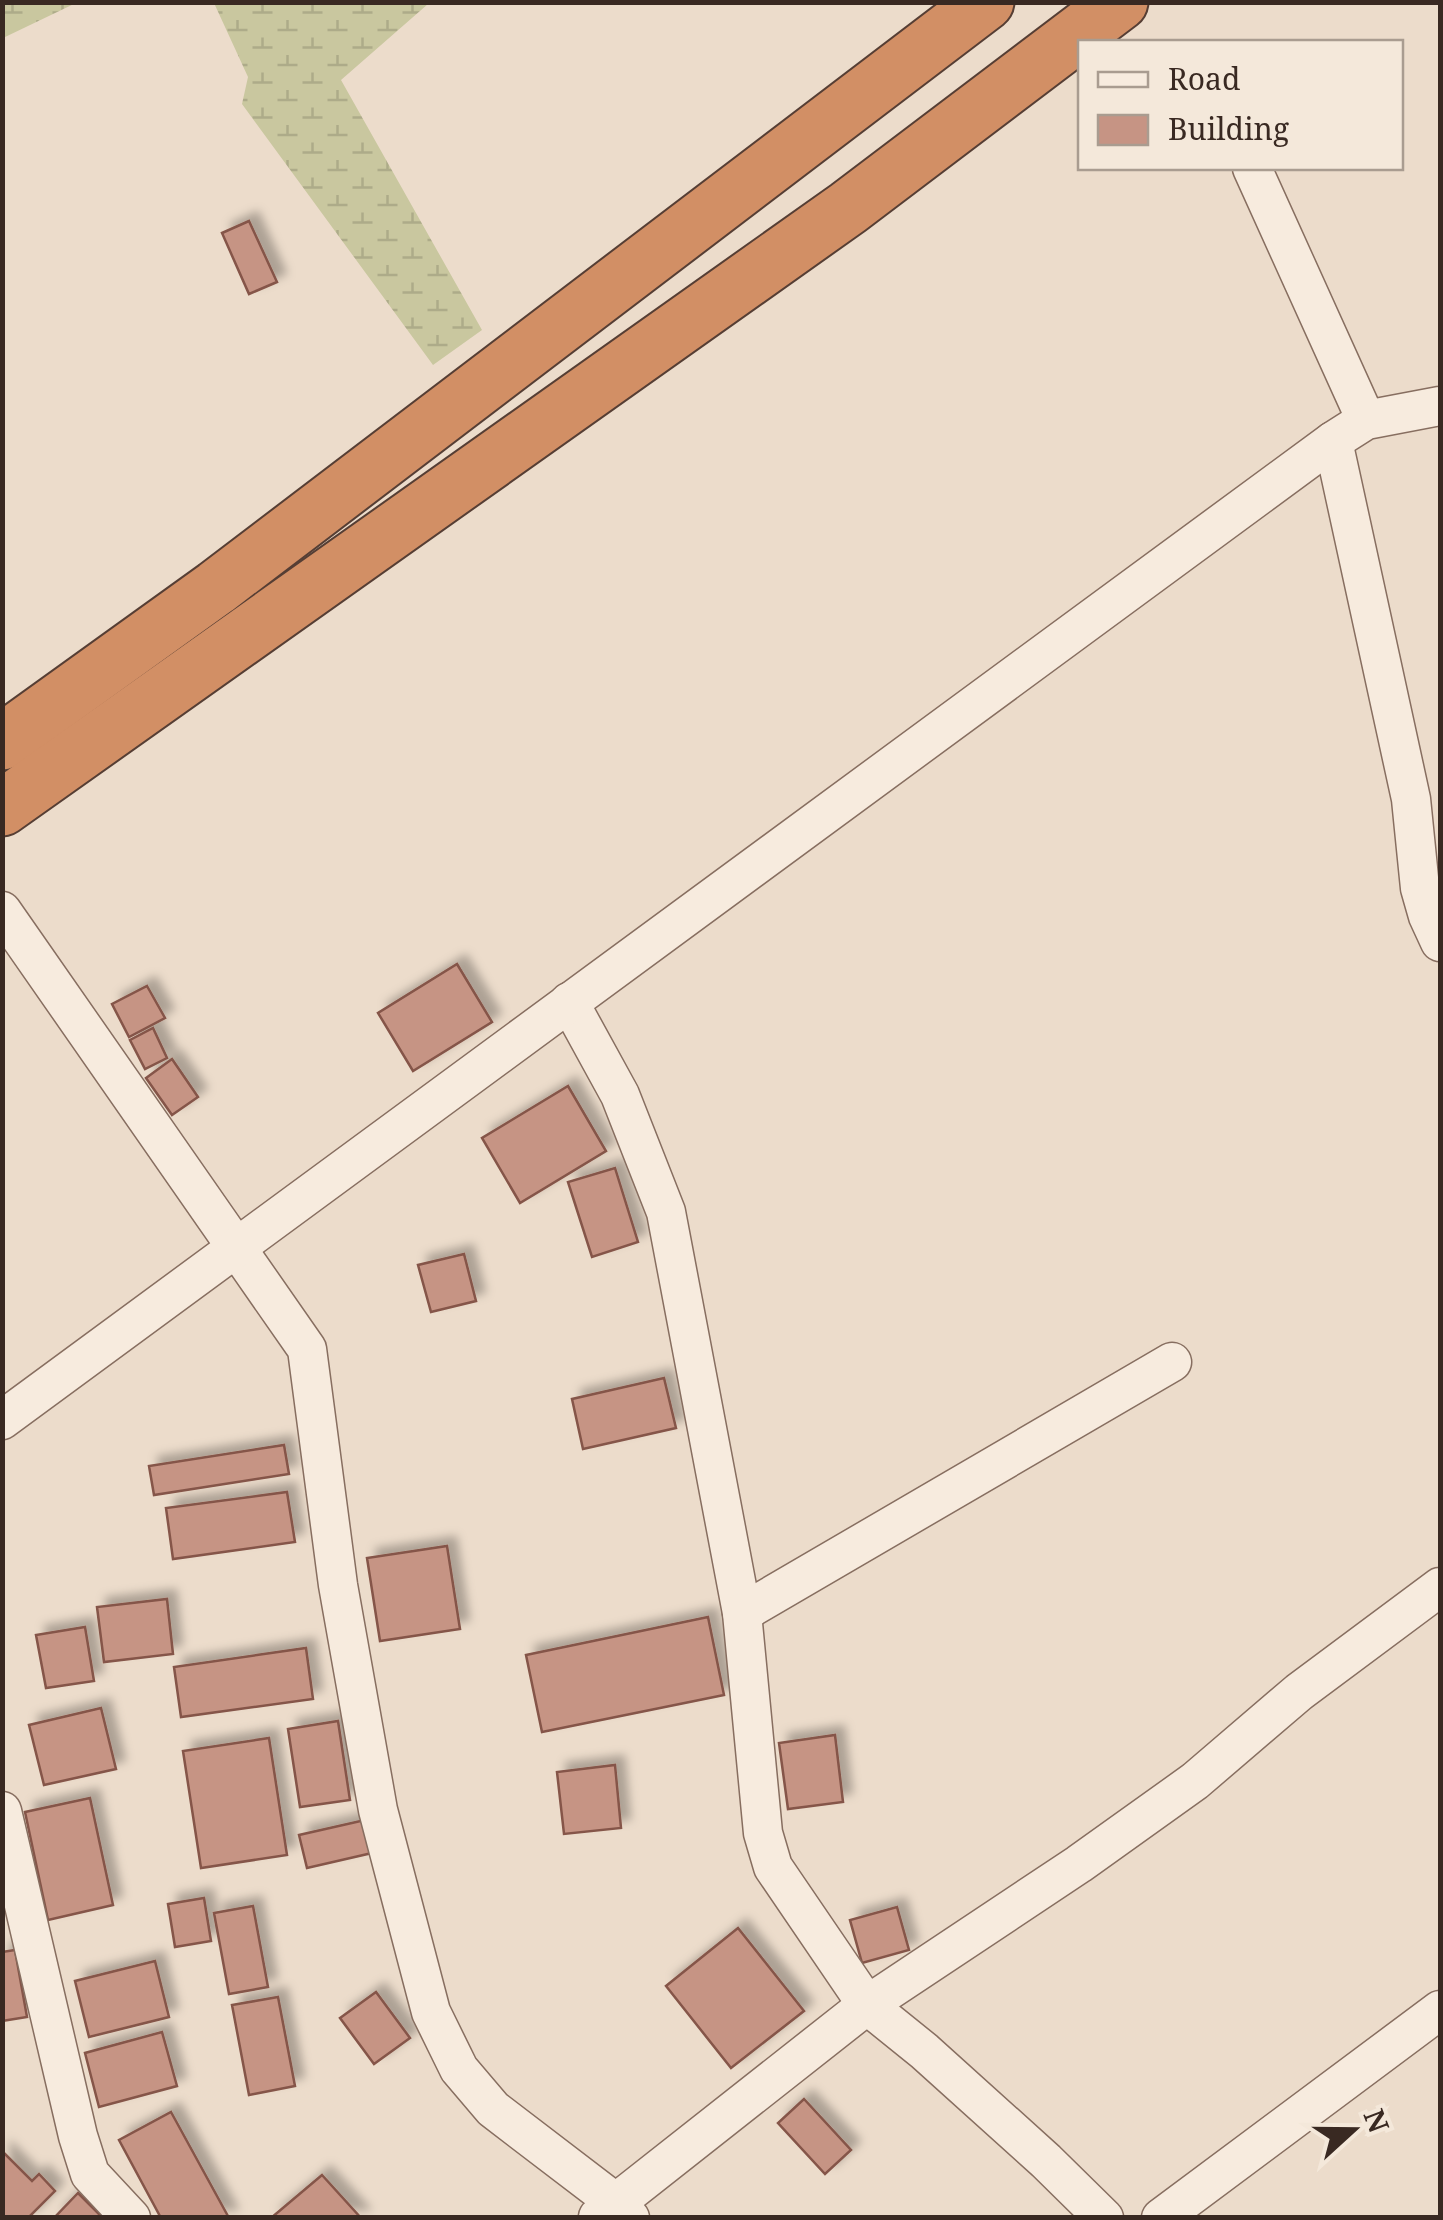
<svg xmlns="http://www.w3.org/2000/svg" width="1443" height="2220" font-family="'Noto Serif',serif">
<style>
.wetland{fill:url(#wetland-marsh)}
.building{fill:#c69484;stroke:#855548;stroke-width:2.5;filter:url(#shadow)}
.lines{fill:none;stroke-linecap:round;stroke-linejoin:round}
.minor-casing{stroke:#876e60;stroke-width:41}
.highway-casing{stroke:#563e34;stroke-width:59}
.minor{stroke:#f7ebde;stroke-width:38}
.highway{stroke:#d28f65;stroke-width:55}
</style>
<defs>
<pattern id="wetland-marsh" width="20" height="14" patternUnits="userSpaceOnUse" patternTransform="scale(2.5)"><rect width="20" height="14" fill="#c9c79f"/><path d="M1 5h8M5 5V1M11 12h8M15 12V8" fill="none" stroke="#adab89"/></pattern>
<filter id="shadow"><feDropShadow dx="9" dy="-9" stdDeviation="5" flood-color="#0004"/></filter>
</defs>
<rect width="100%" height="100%" fill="#ecdccb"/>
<g class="wetland">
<path d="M3,2H76V3L3,38Z"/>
<path d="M427,3L428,4L341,80L482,330L433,365L242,104L248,77L214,3Z"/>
</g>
<g class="building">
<path d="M249,221L277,282L249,294L222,233Z"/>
<path d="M457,964L492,1022L413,1071L378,1013Z"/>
<path d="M147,986L165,1018L129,1037L112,1004Z"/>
<path d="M153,1028L167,1058L145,1069L130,1040Z"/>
<path d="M172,1059L198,1097L172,1115L146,1078Z"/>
<path d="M568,1086L606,1151L520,1203L482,1138Z"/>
<path d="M615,1168L638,1242L592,1257L568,1182Z"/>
<path d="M464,1254L476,1301L431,1312L418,1265Z"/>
<path d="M664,1378L676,1428L583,1449L572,1399Z"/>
<path d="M284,1445L289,1474L154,1495L149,1466Z"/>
<path d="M287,1492L295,1542L173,1559L166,1508Z"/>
<path d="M447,1546L460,1629L380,1641L367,1558Z"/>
<path d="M167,1599L173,1654L104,1662L97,1607Z"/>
<path d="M708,1617L724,1695L542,1732L526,1655Z"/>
<path d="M85,1627L94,1681L46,1688L36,1635Z"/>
<path d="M306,1648L313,1699L181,1717L174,1667Z"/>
<path d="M101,1708L116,1769L44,1785L29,1725Z"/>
<path d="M338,1721L350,1800L300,1807L288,1729Z"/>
<path d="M835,1735L843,1802L788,1809L779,1743Z"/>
<path d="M269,1738L287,1855L201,1868L183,1751Z"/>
<path d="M615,1765L621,1828L564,1834L557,1772Z"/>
<path d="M90,1798L113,1905L48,1920L25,1812Z"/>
<path d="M365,1820L372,1853L307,1868L299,1835Z"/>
<path d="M204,1898L211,1941L175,1947L168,1904Z"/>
<path d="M253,1906L268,1987L229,1994L214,1913Z"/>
<path d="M897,1907L909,1950L862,1963L850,1920Z"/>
<path d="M738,1928L804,2011L731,2068L666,1986Z"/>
<path d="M15,1950L27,2017L2,2021V1952Z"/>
<path d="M155,1961L169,2017L89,2037L75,1981Z"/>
<path d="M376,1992L410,2038L374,2064L340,2018Z"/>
<path d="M278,1997L295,2086L249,2095L232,2005Z"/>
<path d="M162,2032L177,2086L99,2107L85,2053Z"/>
<path d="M804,2099L851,2150L825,2174L778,2123Z"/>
<path d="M171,2112L229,2218H161L119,2140Z"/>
<path d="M2,2151L32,2181L39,2174L55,2191L28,2218H2Z"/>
<path d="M322,2175L361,2218H271Z"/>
<path d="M78,2193L103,2218H54Z"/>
</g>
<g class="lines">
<g class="minor-casing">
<g id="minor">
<path d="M1252,168L1366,420"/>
<path d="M1333,441L1411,799L1420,888L1428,916L1440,942"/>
<path d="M2,911L307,1349L338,1585L378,1810L431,2012L459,2069L493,2109L616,2203L630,2218"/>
<path d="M569,1002L620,1095L666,1212L742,1613L763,1833L773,1867L867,2005L924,2051L1046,2161L1104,2218"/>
<path d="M2,1420L1333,441L1366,420L1440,406"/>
<path d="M742,1613L1172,1362"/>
<path d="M2,1811L78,2136L90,2174L131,2218"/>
<path d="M598,2217L867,2005L1079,1864L1195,1781L1299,1692L1440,1587"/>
<path d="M1161,2218L1440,2010"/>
</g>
</g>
<g class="highway-casing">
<g id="highway">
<path d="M2,742L216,588L986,2"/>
<path d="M2,808L848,208L1120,2"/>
</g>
</g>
<use href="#minor" class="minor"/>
<use href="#highway" class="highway"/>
</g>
<rect width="1443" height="2220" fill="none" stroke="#392922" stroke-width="10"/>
<rect x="1078" y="40" width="325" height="130" fill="#f4e8da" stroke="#a99c90" stroke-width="2.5"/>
<rect x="1098" y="72" width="50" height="15" fill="#f7ebde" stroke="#a99c90" stroke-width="2.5"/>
<text x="1168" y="90" font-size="30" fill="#392922">Road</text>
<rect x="1098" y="115" width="50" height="30" fill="#c69484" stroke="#a99c90" stroke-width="2.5"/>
<text x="1168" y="140" font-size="30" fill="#392922">Building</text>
<g transform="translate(1353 2130) rotate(69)" stroke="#f4e8da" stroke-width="8" paint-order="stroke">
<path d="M0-8L18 38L0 25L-18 38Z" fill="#392922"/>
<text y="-15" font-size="28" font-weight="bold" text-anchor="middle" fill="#392922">N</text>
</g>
</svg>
